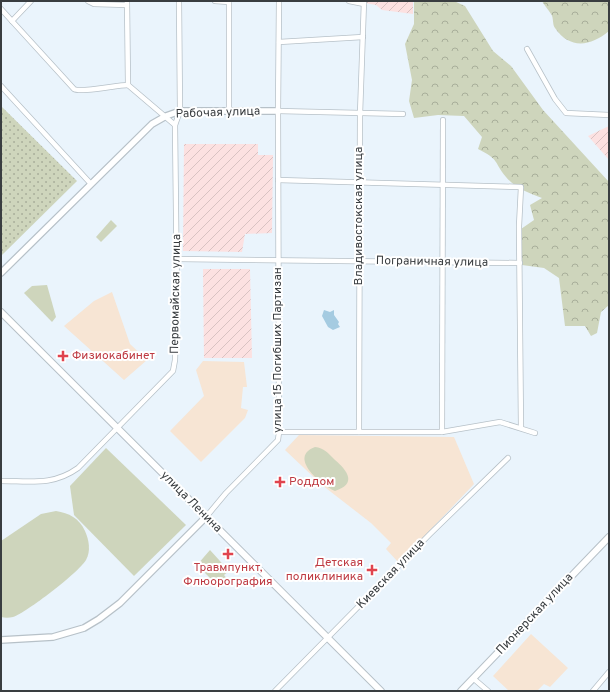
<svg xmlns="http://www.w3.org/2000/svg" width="610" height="692" font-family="Overpass,sans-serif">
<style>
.industrial{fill:url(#industrial-furrows)}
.education{fill:#f7e5d4}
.forest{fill:url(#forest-crowns)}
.park{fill:#ced5bc}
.garden{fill:url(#garden-dots)}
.water{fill:#a5cbe1}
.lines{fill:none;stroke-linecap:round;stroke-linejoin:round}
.minor-casing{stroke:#b7c1c8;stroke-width:6}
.tertiary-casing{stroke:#b7c1c8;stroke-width:8}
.secondary-casing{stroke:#b7c1c8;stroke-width:8}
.minor{stroke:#fff;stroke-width:4.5}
.tertiary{stroke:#fff;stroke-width:5.5}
.secondary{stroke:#fff;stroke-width:6}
.health-dot{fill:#e0444e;stroke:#fff;stroke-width:1.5}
.labels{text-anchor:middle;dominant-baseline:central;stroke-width:4;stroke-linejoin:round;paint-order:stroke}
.street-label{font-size:12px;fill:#393d40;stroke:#fff}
.health-label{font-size:12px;fill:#be3a42;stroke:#fff;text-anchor:start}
</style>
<defs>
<pattern id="industrial-furrows" width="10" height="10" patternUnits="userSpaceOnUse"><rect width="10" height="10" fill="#fce1e1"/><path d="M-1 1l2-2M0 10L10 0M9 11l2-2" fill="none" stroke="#d9c2c2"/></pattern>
<pattern id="forest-crowns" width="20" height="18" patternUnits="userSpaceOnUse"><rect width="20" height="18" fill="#ced5bc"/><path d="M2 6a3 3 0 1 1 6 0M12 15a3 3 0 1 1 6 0" fill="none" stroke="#a8ae9a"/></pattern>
<pattern id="garden-dots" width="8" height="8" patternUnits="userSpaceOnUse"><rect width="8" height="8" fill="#ced5bc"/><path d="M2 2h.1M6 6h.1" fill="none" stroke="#a8ae9a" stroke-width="1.8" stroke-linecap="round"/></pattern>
</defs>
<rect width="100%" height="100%" fill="#eaf4fc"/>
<g class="industrial">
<path d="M354,1H413V14L382,10L376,5Z"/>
<path d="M609,126V160L588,136Z"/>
<path d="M184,144H258V155H273L272,233L245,234L242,252L183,251Z"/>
<path d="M203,269H250L252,358H204Z"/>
</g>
<g class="education">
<path d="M112,292L130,344L147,360L124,380L64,326L94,301Z"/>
<path d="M203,361L244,362L247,387H243L241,408L248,410L245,418L201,462L170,431L204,396L196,370Z"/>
<path d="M299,435L454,437L474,484L399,563L386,549L391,543L371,523L322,485L285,450Z"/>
<path d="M531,634L568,668L550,687L544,684L537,691H509L493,676Z"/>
</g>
<g class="forest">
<path d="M414,1H454L465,6L493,51L511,66L543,110L609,182V305L601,312L597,333L591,336L585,326H565L559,278L544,268L522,265L521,229L534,220L530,205L542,198C529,193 515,188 506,177C493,161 500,160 478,149L482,137L464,116L438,115L414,118L409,101L412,80L405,44L414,24Z"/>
<path d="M542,1H609V31C591,46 570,50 555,28C552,24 554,18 551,14C548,9 544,5 542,1Z"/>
</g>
<g class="park">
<path d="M111,220L117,226L101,242L96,237Z"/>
<path d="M47,285L56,317L52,322L24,293L32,286Z"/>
<path d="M315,447C324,448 328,453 335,460C348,471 357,484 335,491C320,484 288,457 315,447Z"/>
<path d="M106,448L186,525L134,576L74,515L70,486Z"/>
<path d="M56,511C69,513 79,518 85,531C89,540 91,551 86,560C78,573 27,612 13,617C9,618 5,618 1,617V541L41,514Z"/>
<path d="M210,550L229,571L224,575L228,580L220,588L197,565Z"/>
</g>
<path class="garden" d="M1,106L77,181L1,256Z"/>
<path class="water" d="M324,310L330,312L334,310V315L339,322L338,324L340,327L333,330L328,327L322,316Z"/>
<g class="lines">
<g class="minor-casing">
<g id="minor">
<path d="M88,1L94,4L127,5"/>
<path d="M127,1L128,85"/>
<path d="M215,1L229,2"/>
<path d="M229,1V111"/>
<path d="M349,1L364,4"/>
<path d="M1,9L74,89C80,93 117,85 128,85"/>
<path d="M12,21L31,1"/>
<path d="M279,42L363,37"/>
<path d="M527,49L555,99L566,113L609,115"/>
<path d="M128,85L175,125"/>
<path d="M1,86L91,184"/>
<path d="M278,111L403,114"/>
<path d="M278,180L521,187L519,226L521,428"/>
<path d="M177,259L520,263"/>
<path d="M279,432H442L500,422L535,433"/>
<path d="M359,432L360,114L364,1"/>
<path d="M442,432L443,120"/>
<path d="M1,481C30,481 53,486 78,468L173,371L175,360L177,298L175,125L180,111L179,1"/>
<path d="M206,517L226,493L278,440L279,432L278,111L279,1"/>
<path d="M474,679L488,691"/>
<path d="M275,691L430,534L508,458"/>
<path d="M593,691L609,672"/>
</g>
</g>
<g class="tertiary-casing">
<g id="tertiary">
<path d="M1,273L152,124L166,116L180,111H278"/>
<path d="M1,640L53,637L84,628L99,619L120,603L206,517"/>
</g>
</g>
<g class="secondary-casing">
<g id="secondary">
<path d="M1,312L381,691"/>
<path d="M461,691L609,537"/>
</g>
</g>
<use href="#minor" class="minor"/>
<use href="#tertiary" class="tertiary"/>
<use href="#secondary" class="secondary"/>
</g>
<g class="health-dot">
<path d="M61 350h4v4h4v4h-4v4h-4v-4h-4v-4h4z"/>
<path d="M278 476h4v4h4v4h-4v4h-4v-4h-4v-4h4z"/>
<path d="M226 548h4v4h4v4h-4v4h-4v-4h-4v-4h4z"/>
<path d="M370 564h4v4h4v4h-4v4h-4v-4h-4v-4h4z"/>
</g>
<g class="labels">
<g class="street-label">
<text transform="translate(218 113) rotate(-2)">Рабочая улица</text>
<text transform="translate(359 216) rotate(-90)">Владивостокская улица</text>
<text transform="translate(432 262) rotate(1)">Пограничная улица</text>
<text transform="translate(176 294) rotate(-89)">Первомайская улица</text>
<text transform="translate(278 350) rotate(-90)">улица 15 Погибших Партизан</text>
<text transform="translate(191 502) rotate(45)">улица Ленина</text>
<text transform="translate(391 574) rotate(-46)">Киевская улица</text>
<text transform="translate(535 614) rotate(-47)">Пионерская улица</text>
</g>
<g class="health-label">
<text x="72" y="356">Физиокабинет</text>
<text x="289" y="482">Роддом</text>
<text x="363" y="563" text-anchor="end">Детская<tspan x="363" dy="14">поликлиника</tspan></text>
<text x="228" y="568" text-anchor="middle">Травмпункт,<tspan x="228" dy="14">Флюорография</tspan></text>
</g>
</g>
<rect width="610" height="692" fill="none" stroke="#393d40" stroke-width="4"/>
</svg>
